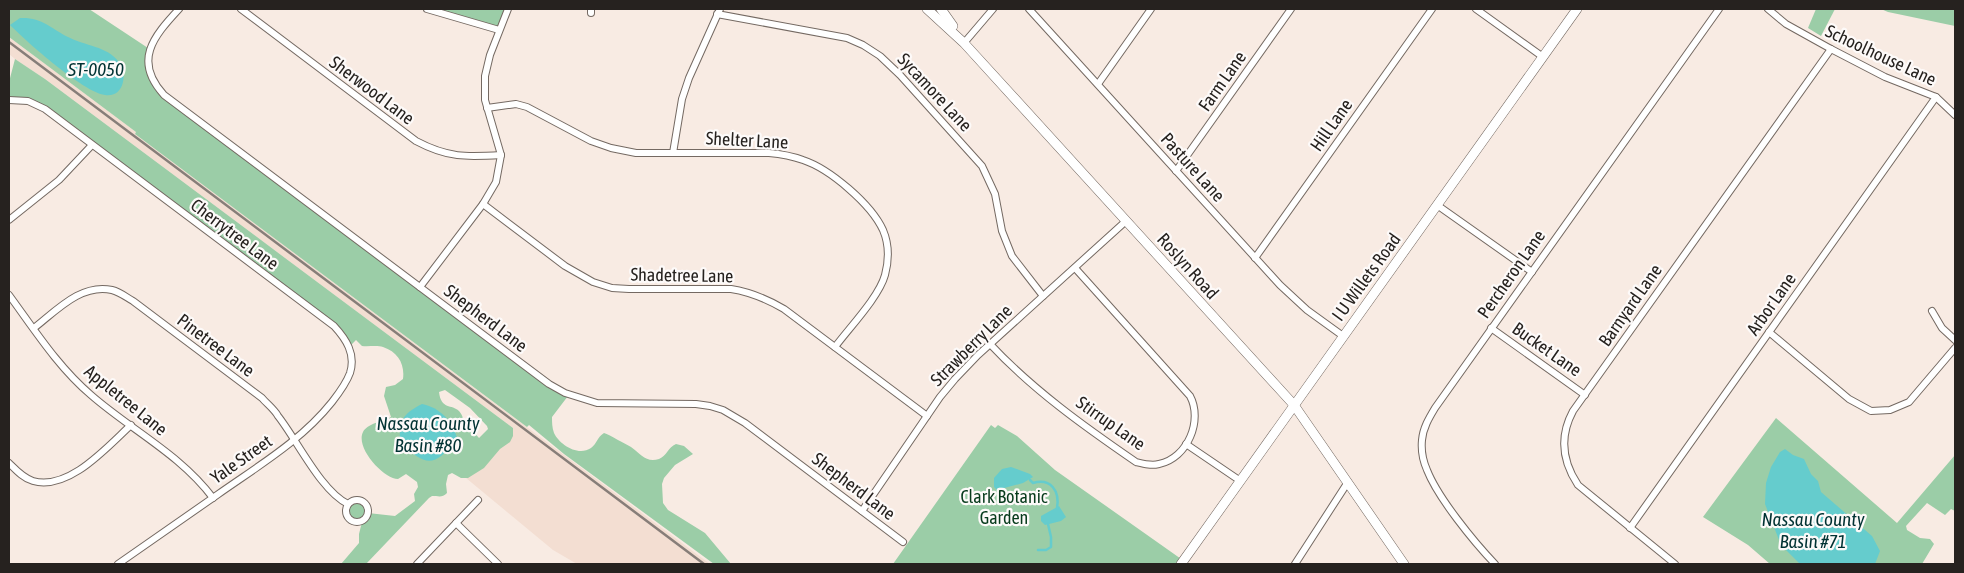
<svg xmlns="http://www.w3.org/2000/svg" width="1964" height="573" font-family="'Asap Condensed',sans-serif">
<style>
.built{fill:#f3ded2}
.green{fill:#9bcda7;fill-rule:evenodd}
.water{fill:#65cccd}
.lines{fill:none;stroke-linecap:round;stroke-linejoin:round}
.stream{stroke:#65cccd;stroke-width:2.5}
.street-casing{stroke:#746962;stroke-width:8}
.secondary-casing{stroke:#746962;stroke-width:10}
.street{stroke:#fff;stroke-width:6}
.secondary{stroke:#fff;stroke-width:9}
.rail{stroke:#877e79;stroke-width:2.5}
.labels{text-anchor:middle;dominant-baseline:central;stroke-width:4.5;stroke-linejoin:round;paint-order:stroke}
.street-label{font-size:18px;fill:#26221f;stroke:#fdfaf9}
.park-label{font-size:18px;fill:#073b1c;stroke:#fdfaf9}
.water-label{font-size:19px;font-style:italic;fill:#003233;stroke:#fdfaf9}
</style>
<rect width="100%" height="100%" fill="#f8ebe3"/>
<path class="built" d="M9,37L136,132L135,134L710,564H577L553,550L466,478L513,428L45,79L15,59L9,54Z"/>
<g class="green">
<path d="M9,9H89L148,48L154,86L568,396L552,417C552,422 552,428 554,433C559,444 578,457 591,448C597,444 597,437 604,433C610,435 625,444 631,447C641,454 646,463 659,459C667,456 668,447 676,444L684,446L693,454L675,465L664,478L662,484L663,503L668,510L705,533L731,564H714L564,454L529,425L527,427L135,134L136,132L9,37Z"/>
<path d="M439,9H508L499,30L437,13Z"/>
<path d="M1816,9H1835L1821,36L1808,28Z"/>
<path d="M1881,9H1955V26L1888,12Z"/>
<path d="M15,59L45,79L513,428V436L510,442L500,449L484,468L468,478H461L452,473L448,475L446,484L447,493C442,498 439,496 432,496L429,498L366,564H341L359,543V534L362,522H353L346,514L347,507L351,502L362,501L367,506L368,513L395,516L415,501L414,494L418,487L417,482L406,474L398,479C384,479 355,448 363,432C367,424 383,421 391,417L384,396L386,387L395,385L403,379C405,364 398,352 383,347C377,345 368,347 362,346L356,340L349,347L344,337L36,104L9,100V82ZM445,390L470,408L487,426L488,429L479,438L472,430L465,427C464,422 463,415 459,411C452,404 441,410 439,392Z"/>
<path d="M1776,418L1897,523L1955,455V511L1951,509L1945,515L1927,503L1906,526L1907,530L1920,538L1930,539L1934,544L1922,564H1770L1748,545L1703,517Z"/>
<path d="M991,425L995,428L998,425L1017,436L1055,470L1184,561L1182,564H893Z"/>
</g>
<g class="water">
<path d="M20,18C42,17 50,28 68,37C85,46 107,46 119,62C128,74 124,98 105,95C83,92 27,42 10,25Z"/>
<path d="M422,404C439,407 454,422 457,439C434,468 426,467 400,442C399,421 402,414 422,404Z"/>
<path d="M1785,449L1793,455L1804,459L1811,474L1818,481L1821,492L1872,536L1880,551L1875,564H1800L1781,545L1765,504L1766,483L1771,467L1780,452Z"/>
<path d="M1011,467L1030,474L1033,477L1023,483L997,490L994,487V478L1002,469Z"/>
<path d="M1059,506L1066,517L1061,521L1045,525L1041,521V516Z"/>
</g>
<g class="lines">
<g class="stream">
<path d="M1030,480L1033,483C1051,478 1060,491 1057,508"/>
<path d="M1038,550H1046L1051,547V537L1048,524"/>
</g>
<g class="street-casing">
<g id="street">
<path d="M179,9C153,37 133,61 164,95L549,384L565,393L597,403L696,404L710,406L723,410L745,423L903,542"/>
<path d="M241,9L416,141C448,158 466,157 501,155"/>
<path d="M427,9L499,30"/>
<path d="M591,9V13"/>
<path d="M1029,9L1280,285L1307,310L1343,336"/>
<path d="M1476,9L1543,57"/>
<path d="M1768,9L1786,24L1831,49L1885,77L1936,97L1955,115"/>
<path d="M717,14L847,38L863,45L880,56L900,75L982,166L995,194L1002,231L1012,256L1043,296"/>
<path d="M964,43L993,9"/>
<path d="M1098,84L1151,9"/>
<path d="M9,100L28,101L45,109L334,326C346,339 356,354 350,373C346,384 339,393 332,402C301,441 258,466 217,495C184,518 151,541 118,564"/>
<path d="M487,108L516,104L527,107L591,141L611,148L636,153H769C781,154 792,156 803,160C830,169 871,204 883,230C889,244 889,260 885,275C879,297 849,328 835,347"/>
<path d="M673,153L682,99L689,78L720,9"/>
<path d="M1176,171L1291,9"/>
<path d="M483,204L565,266L593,282L612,288L629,289H731C750,292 767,299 784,309L927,416"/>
<path d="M1437,205L1532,272"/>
<path d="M9,220L59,180L92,145"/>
<path d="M1255,258L1432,9"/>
<path d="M420,287L483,204L496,182L501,155L485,100V76L490,55L508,9"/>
<path d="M9,295C34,329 58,367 91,395C131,430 180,454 213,498"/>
<path d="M1932,311L1942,328L1955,340"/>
<path d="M34,328C56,311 81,283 112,290C120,292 126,297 133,301L262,398C267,404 274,409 278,416C297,440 321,491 348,504"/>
<path d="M1491,328L1585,395"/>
<path d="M1769,332L1849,399L1871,411L1890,410L1909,402L1955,348"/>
<path d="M990,344C1033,390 1085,427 1136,462C1144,464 1151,466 1159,464C1188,458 1203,420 1190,396L1075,268"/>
<path d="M1186,444L1239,480"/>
<path d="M9,463C16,470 23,478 33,481C69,491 107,447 131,425"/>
<circle cx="357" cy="511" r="11"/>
<path d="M862,511L940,397L955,379L978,355L1126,221"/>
<path d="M456,523L498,564"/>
<path d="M1630,528L1936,97"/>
<path d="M417,564L478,500"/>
<path d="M1295,564L1348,482"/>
<path d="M1495,564C1474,542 1438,498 1427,470C1423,461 1421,450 1422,440C1423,428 1429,418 1435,408L1719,9"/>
<path d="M1675,564L1578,485C1562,461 1559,437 1573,411L1831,49"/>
</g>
</g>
<g class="secondary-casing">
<g id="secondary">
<path d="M927,9L964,43L1294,405L1404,564"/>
<path d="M941,9L953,26"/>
<path d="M1181,564L1577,9"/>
</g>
</g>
<use href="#street" class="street"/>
<use href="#secondary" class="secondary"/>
<path class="rail" d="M9,42L704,564"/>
</g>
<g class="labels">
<g class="street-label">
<text transform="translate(1881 55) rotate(25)">Schoolhouse Lane</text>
<text transform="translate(1222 81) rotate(-55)">Farm Lane</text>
<text transform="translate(372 90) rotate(37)">Sherwood Lane</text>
<text transform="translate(935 92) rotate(47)">Sycamore Lane</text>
<text transform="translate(1331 125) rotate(-55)">Hill Lane</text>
<text transform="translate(747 140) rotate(3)">Shelter Lane</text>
<text transform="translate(1193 167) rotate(48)">Pasture Lane</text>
<text transform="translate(235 234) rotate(37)">Cherrytree Lane</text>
<text transform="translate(1188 266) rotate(48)">Roslyn Road</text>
<text transform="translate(1511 274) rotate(-55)">Percheron Lane</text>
<text transform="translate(682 275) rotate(1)">Shadetree Lane</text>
<text transform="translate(1366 277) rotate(-54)">I U Willets Road</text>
<text transform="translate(1771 304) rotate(-55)">Arbor Lane</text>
<text transform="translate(1630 305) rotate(-55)">Barnyard Lane</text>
<text transform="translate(486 318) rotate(37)">Shepherd Lane</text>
<text transform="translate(216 345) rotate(37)">Pinetree Lane</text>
<text transform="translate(971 345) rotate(-45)">Strawberry Lane</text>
<text transform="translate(1547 349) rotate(35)">Bucket Lane</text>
<text transform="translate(126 400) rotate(39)">Appletree Lane</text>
<text transform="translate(1111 423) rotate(35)">Stirrup Lane</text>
<text transform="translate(241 459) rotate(-35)">Yale Street</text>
<text transform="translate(854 486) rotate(37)">Shepherd Lane</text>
</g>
<g class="park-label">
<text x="1004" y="496">Clark Botanic<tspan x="1004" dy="21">Garden</tspan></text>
</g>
<g class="water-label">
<text x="96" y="69">ST-0050</text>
<text x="428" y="423">Nassau County<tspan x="428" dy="22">Basin #80</tspan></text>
<text x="1813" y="519">Nassau County<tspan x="1813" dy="22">Basin #71</tspan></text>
</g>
</g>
<rect width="1964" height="573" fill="none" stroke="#26221f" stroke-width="20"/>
</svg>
